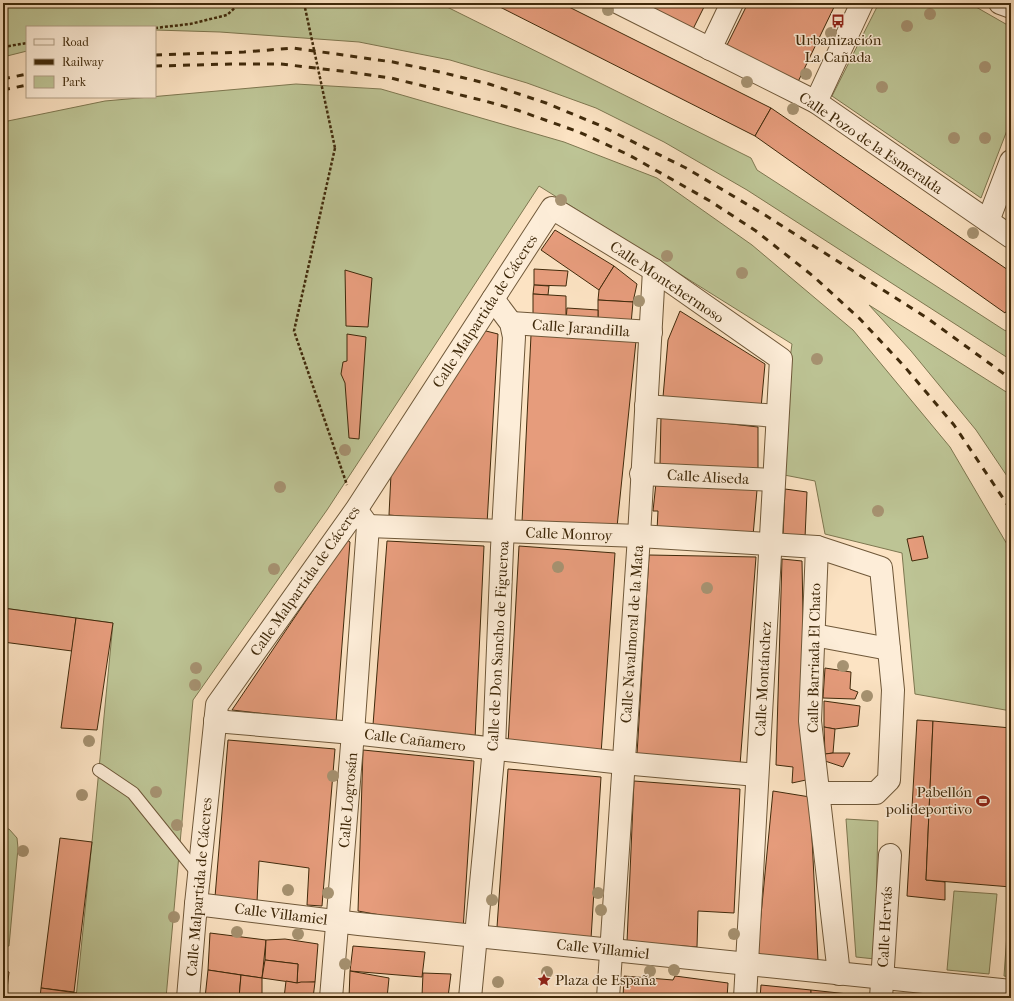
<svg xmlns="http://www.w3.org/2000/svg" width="1014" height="1001" font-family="'IM FELL French Canon',serif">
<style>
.green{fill:#bdc495;stroke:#7e7750}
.building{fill:#e69c7c;stroke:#402a0b}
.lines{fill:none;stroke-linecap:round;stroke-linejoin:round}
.lane-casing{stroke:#6f5839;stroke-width:14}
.street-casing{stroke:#6f5839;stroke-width:24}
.path{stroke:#402a0b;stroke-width:2.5;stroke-dasharray:3 2;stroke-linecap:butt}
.lane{stroke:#fdedd8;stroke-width:12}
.street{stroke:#fdedd8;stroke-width:22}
.rail{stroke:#402a0b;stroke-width:3;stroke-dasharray:7 7;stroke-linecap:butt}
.path-bridge{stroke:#402a0b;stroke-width:2.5;stroke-dasharray:3 2;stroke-linecap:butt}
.tree{fill:#a69271}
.labels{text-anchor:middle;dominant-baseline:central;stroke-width:3;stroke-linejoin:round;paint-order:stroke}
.poi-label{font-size:15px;fill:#402a0b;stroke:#fdedd8}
.street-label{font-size:15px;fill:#402a0b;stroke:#fdedd8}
</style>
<rect width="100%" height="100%" fill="#fce3c3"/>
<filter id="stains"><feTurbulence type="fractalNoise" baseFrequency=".005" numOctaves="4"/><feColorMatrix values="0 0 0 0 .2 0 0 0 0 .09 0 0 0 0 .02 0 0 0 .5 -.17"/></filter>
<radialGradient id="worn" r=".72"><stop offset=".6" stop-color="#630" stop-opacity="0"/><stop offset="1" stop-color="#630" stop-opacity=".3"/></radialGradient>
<g class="green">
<path d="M3,3H439L751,158L757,170L1004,330L1011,333V360L747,190L664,142L596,108L527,83L450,60L359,42L220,32L155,30V27H27V51L3,57Z"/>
<path d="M879,3H969L1011,27V120L981,198L832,96Z"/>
<path d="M296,84L381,89L564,142L657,178L752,245L853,330L950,447L1011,551V711L915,694L902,553L825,534L815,481L774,473L792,344L539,186L327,510L193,700L166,998H76L92,842L113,623L3,608V122L105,101Z"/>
<path d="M869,305L1011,395V482L976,430L911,351Z"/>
<path d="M846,819L878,821L875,959L856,957Z"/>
<path d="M3,829H9L17,838L18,848L9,946H3Z"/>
<path d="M954,891L997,894L989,974L947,970Z"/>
<path d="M1010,891L1011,892V977L1004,976Z"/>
</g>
<g class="building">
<path d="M492,3H561L771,108L755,136Z"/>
<path d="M636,3H706L691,33Z"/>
<path d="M748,3H836L795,88L724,51Z"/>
<path d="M771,108L1011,272V305L1005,313L755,136Z"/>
<path d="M555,230L614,266L599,290L541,250Z"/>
<path d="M614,266L637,284L633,302L598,300L599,290Z"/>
<path d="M534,269L568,271L566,286L534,285Z"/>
<path d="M345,270L372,278L368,327L346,326Z"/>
<path d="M534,285L549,286L548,295L533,294Z"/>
<path d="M533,294L566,296V320L533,319Z"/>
<path d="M598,300L633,302L631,324L598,323Z"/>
<path d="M567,308L598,310V321L566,320Z"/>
<path d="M680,311L765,364L761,408L663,397L668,340Z"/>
<path d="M482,330L498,334L487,524L389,515L391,474Z"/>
<path d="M347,334L366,337L359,439L349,438L345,383L341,374L343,362L347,361Z"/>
<path d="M531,335L636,341L617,527L522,522Z"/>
<path d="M661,416L758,427V469L660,465Z"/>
<path d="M656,483L757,490L753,536L657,530L658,511H653Z"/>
<path d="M785,489L807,492L805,538L783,536Z"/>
<path d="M923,536L928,558L912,561L907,539Z"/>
<path d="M347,540L350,542L336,722L232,710Z"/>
<path d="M387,541L484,546L475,739L373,725Z"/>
<path d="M519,546L615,553L601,754L508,744Z"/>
<path d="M649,555L756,557L740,765L637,754Z"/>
<path d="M782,559L802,561L806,780L792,783L793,767L776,765Z"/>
<path d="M3,608L76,618L72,651L3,642Z"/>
<path d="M76,618L113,623L97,730L61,728Z"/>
<path d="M825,668L851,672L850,689L858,692L855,699L823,698Z"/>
<path d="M824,701L860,706L858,726L835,729L824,727Z"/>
<path d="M917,720L933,721L926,880L945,882V900L907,896Z"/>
<path d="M933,721L1011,728V887L926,880Z"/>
<path d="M824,727L835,729L833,753L825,754Z"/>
<path d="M228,740L335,749L322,906L307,905L309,868L259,861L257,902L215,897Z"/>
<path d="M363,750L474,761L463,930L358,911Z"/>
<path d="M833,753H850L843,767L825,761V754Z"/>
<path d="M508,769L601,777L591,939L497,927Z"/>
<path d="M634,781L740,789L734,913L698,911L697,947L627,942Z"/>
<path d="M773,791L810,797L818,960L757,956Z"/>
<path d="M60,838L92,842L74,992L41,988Z"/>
<path d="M210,933L266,940L262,978L208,970Z"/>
<path d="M285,939L318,944L315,982L297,983L298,964L265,960L266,940Z"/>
<path d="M353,946L425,952L422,977L350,971Z"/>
<path d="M265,960L298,964L297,983L262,978Z"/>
<path d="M3,970L9,972L6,998H3Z"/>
<path d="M208,970L241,975L239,998H205Z"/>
<path d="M350,971L389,978L387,998H349Z"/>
<path d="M423,973L451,974L448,997L416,998V996H422Z"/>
<path d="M241,975L262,978V998H239Z"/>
<path d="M624,976L673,980L675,976L728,983L727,998H623Z"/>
<path d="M286,981L297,983L301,982H315L313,998H284Z"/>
<path d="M761,985L811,990V998H760Z"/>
<path d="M41,988L77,993L76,998H40Z"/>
<path d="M811,990L848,994V998H811Z"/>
</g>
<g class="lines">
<g class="lane-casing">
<path id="lane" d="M99,770L133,793L199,875"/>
</g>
<g class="street-casing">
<g id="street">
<path d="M619,3L816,102L1011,237"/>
<path d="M1000,3L1011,7"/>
<path d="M710,49L732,3"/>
<path d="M816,102L862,3"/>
<path d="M988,221L1011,161"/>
<path d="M511,323L651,332"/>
<path d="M646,406L777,416"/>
<path d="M641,474L774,480"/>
<path d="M368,526L639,536L817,547L810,721L839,974"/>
<path d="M817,547L881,568L893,690L889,780L876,793H818"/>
<path d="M814,635L889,649"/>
<path d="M215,721L353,733L623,763L757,775"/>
<path d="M196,904L359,924L1011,991"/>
<path d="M188,998L196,904L217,705L356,510L552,208L654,270L781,359L745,998"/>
<path d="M331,998L353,733L368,526L360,515"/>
<path d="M470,998L494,748L502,548L514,337L511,323L493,299"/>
<path d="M608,998L639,536L654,270"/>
<path d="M881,998L890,855"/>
</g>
</g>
<g class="path">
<path d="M155,28L190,24L227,15L240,3"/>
<path d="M3,47L27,43"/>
<path d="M335,148L294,331L347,485"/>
</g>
<use href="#lane" class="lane"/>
<use href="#street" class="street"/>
<g class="rail">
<path d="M155,55L244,52L293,48L393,62L440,72L489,84L546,103L599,125L686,168L765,215L927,318L1011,379"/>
<path d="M155,66L231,64H281L349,72L391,78L485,101L517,110L579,132L629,155L710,201L756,231L813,276L859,318L904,366L954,425L1011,510"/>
<path d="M3,79L27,74"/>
<path d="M3,90L27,85"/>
</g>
<path class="path-bridge" d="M304,3L335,148"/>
</g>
<g class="tree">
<circle cx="608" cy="10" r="6"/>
<circle cx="930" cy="14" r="6"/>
<circle cx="907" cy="26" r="6"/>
<circle cx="831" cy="33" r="6"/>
<circle cx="985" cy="67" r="6"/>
<circle cx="806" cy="74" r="6"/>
<circle cx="747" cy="82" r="6"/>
<circle cx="882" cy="87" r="6"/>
<circle cx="793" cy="109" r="6"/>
<circle cx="954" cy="138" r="6"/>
<circle cx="985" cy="138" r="6"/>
<circle cx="561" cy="200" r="6"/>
<circle cx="973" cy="233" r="6"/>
<circle cx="667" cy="256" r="6"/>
<circle cx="742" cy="273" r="6"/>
<circle cx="639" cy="301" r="6"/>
<circle cx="817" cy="359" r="6"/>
<circle cx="345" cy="450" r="6"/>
<circle cx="280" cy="487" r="6"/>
<circle cx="878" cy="511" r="6"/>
<circle cx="558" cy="567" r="6"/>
<circle cx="274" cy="569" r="6"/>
<circle cx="707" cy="588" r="6"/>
<circle cx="843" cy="666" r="6"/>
<circle cx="196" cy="668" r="6"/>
<circle cx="195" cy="685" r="6"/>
<circle cx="867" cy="696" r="6"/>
<circle cx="89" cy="741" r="6"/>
<circle cx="333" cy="776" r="6"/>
<circle cx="156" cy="792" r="6"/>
<circle cx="82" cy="795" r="6"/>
<circle cx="177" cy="825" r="6"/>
<circle cx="23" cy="851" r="6"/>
<circle cx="288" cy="890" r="6"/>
<circle cx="328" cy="893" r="6"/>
<circle cx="598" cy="893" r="6"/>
<circle cx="492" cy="900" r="6"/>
<circle cx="601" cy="910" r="6"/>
<circle cx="174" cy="917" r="6"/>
<circle cx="237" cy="932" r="6"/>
<circle cx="298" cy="934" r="6"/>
<circle cx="734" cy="934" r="6"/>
<circle cx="345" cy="964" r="6"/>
<circle cx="674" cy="970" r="6"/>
<circle cx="650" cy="971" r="6"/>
<circle cx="547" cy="972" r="6"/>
<circle cx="498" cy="982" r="6"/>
</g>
<defs>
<g id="bus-bare" transform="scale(1.08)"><path d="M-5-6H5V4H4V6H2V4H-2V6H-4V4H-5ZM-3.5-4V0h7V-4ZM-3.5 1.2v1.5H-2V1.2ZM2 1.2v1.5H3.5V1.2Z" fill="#8f2418" stroke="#fdedd8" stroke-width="2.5" paint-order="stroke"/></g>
<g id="stadium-bare" transform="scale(1.08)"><path d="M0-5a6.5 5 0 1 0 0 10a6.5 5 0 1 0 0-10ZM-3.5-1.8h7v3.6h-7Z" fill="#8f2418" stroke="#fdedd8" stroke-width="2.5" paint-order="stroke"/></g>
<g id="sight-bare" transform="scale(1.08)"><path d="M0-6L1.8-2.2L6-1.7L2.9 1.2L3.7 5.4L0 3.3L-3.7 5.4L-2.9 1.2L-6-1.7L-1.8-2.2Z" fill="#8f2418" stroke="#fdedd8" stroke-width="2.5" paint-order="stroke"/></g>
</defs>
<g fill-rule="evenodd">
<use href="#bus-bare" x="838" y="21"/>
<use href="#stadium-bare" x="983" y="801"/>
<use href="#sight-bare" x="544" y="980"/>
</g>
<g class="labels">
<g class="poi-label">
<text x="838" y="40">Urbanización<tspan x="838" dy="17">La Cañada</tspan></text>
<text x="972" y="792" text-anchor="end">Pabellón<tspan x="972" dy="17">polideportivo</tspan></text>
<text x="555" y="980" text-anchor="start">Plaza de España</text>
</g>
<g class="street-label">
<text transform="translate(871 143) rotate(34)">Calle Pozo de la Esmeralda</text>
<text transform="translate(667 282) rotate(34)">Calle Montehermoso</text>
<text transform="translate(485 311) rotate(-57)">Calle Malpartida de Cáceres</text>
<text transform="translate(581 328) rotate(4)">Calle Jarandilla</text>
<text transform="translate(708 477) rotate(3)">Calle Aliseda</text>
<text transform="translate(569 534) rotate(2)">Calle Monroy</text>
<text transform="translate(305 581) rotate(-55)">Calle Malpartida de Cáceres</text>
<text transform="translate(632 634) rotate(-86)">Calle Navalmoral de la Mata</text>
<text transform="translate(498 646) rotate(-87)">Calle de Don Sancho de Figueroa</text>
<text transform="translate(814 658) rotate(-89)">Calle Barriada El Chato</text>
<text transform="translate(763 679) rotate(-87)">Calle Montánchez</text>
<text transform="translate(415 740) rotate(7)">Calle Cañamero</text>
<text transform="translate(348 800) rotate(-85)">Calle Logrosán</text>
<text transform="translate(199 887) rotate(-85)">Calle Malpartida de Cáceres</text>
<text transform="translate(281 914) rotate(7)">Calle Villamiel</text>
<text transform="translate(885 927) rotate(-87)">Calle Hervás</text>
<text transform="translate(603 949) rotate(6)">Calle Villamiel</text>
</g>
</g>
<rect width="1014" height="1001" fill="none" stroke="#fce3c3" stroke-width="16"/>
<rect x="4" y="4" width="1006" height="993" fill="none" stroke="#402a0b" stroke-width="2"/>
<rect x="8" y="8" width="998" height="985" fill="none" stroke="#402a0b"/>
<rect x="26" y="26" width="130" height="72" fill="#fdedd8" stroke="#b19f86"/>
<rect x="34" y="39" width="20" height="6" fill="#fdedd8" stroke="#b19f86"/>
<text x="62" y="46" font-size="12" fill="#402a0b">Road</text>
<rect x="34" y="59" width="20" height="6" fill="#402a0b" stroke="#b19f86"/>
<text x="62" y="66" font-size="12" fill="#402a0b">Railway</text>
<rect x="34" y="76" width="20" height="12" fill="#bdc495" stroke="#b19f86"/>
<text x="62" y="86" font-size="12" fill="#402a0b">Park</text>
<rect width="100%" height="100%" filter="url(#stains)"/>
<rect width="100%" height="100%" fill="url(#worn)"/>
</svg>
